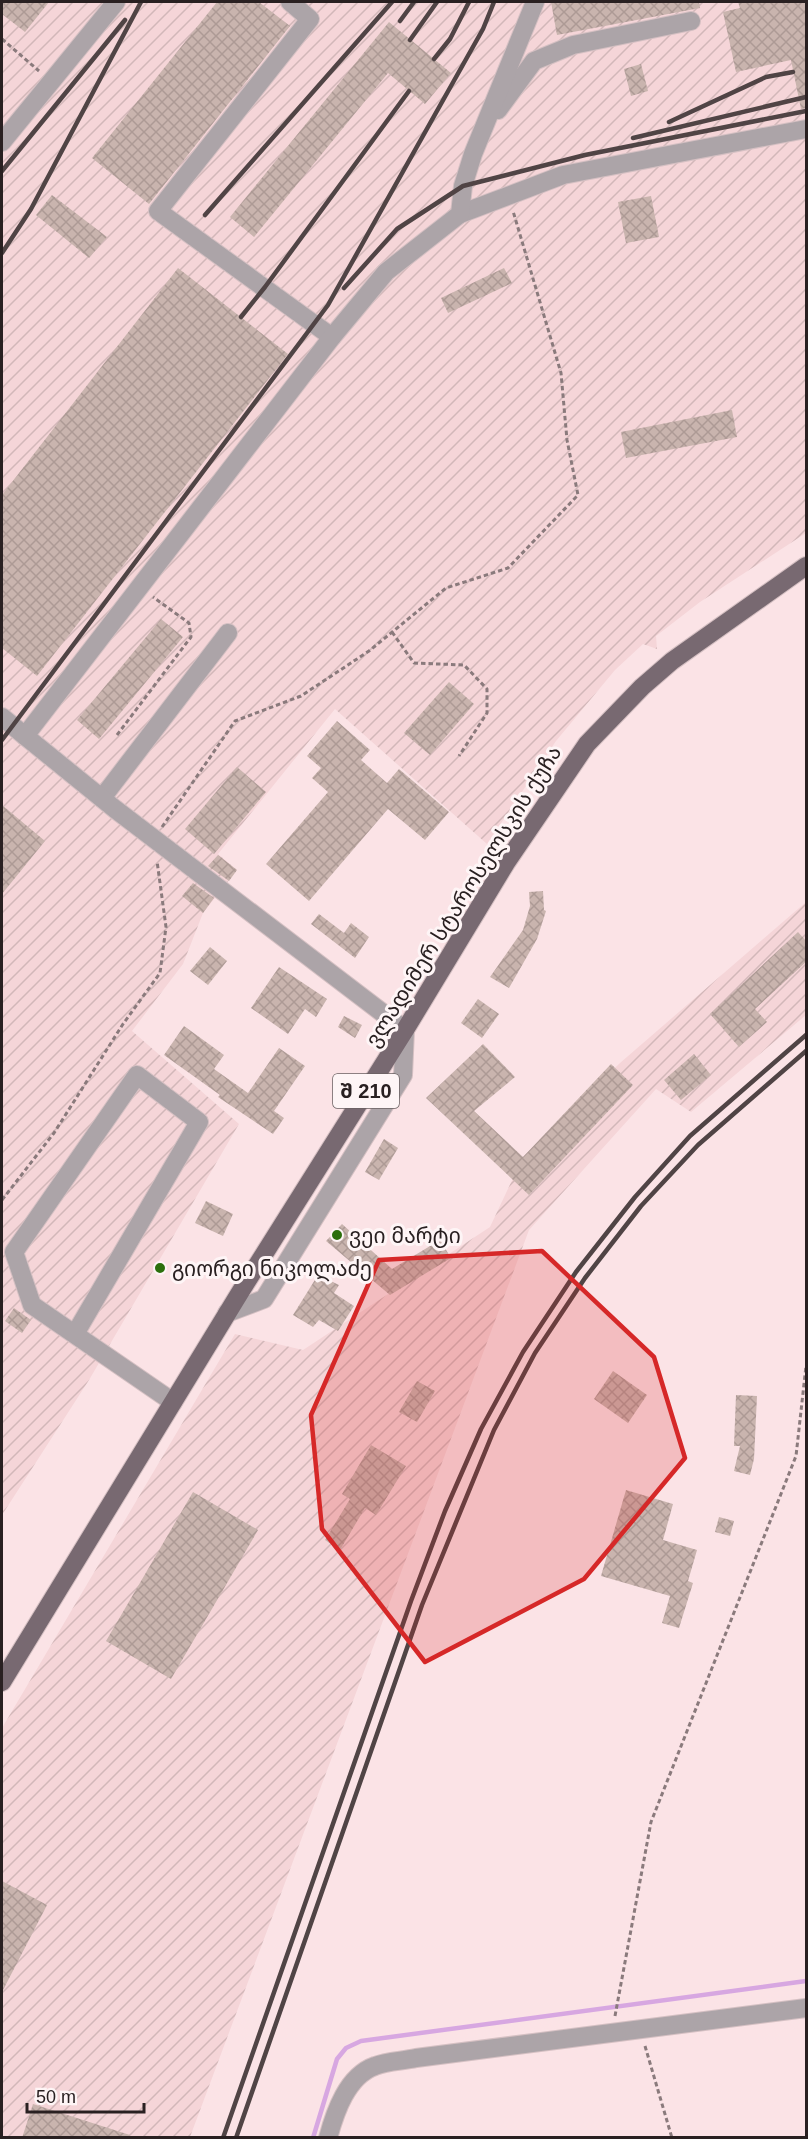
<svg xmlns="http://www.w3.org/2000/svg" width="808" height="2139" font-family="Helvetica,'Noto Sans Georgian',sans-serif">
<style>
.industrial{fill:url(#industrial-furrows)}
.lines{fill:none;stroke-linecap:round;stroke-linejoin:round}
.stream{stroke:#d7a7e1;stroke-width:4.5}
.building{fill:url(#building-cross-hatch)}
.minor-casing{stroke:#d5c0c3;stroke-width:20}
.major-casing{stroke:#d5c0c3;stroke-width:20}
.path{stroke:#8a7a7c;stroke-width:3;stroke-dasharray:4.5 3;stroke-linecap:butt}
.minor{stroke:#aca4a8;stroke-width:18}
.major{stroke:#786971;stroke-width:18}
.rail{stroke:#504445;stroke-width:4.5}
.marked{fill:#d62828;fill-opacity:0.2;stroke:#d62828;stroke-width:4.5;stroke-linejoin:round}
.poi-dot{fill:#2b6f0c;stroke:#fef5f6;stroke-width:2}
.labels{text-anchor:middle;dominant-baseline:central;stroke-width:6;stroke-linejoin:round;paint-order:stroke}
.shield{fill:#fef5f6;stroke:#696061;stroke-width:1.5}
.shield-label{font-size:20px;font-weight:bold;fill:#292021}
.street-label{font-size:21px;fill:#292021;stroke:#fef5f6}
.poi-label{font-size:21px;fill:#292021;stroke:#fef5f6;text-anchor:start}
</style>
<defs>
<pattern id="industrial-furrows" width="10" height="10" patternUnits="userSpaceOnUse" patternTransform="scale(1.5)"><rect width="10" height="10" fill="#f5d5d8"/><path d="M-1 1l2-2M0 10L10 0M9 11l2-2" fill="none" stroke="#d2b7b9"/></pattern>
<pattern id="building-cross-hatch" width="8" height="8" patternUnits="userSpaceOnUse" patternTransform="scale(1.5)"><rect width="8" height="8" fill="#c9b4ae"/><path d="M0 0l8 8M0 8l8-8" fill="none" stroke="#ad9a95"/></pattern>
</defs>
<rect width="100%" height="100%" fill="#fbe3e6"/>
<g class="industrial">
<path d="M2,2H806V533L700,602L656,636L657,649L643,644L615,670L556,741L487,844L335,709L218,854L237,870L203,913L183,964L132,1031L239,1124L89,1380L2,1515Z"/>
<path d="M806,902V1015L691,1112L656,1089L529,1230L190,2137L2,2138V1728L235,1334L303,1350L490,1227L523,1157L620,1063Z"/>
</g>
<g class="lines">
<path class="stream" d="M313,2138L337,2059L346,2048L361,2041L806,1981"/>
</g>
<g class="building">
<path d="M2,2H49L25,32L2,14Z"/>
<path d="M217,2H259L290,26L149,204L92,158Z"/>
<path d="M551,2H699L700,8L557,35Z"/>
<path d="M738,2H807V108L801,109L791,60L736,72L723,12L740,8Z"/>
<path d="M389,22L451,73L425,104L388,73L254,237L230,217Z"/>
<path d="M641,64L648,91L631,96L624,69Z"/>
<path d="M52,195L107,237L89,258L36,215Z"/>
<path d="M651,196L659,237L626,243L618,202Z"/>
<path d="M178,268L288,354L37,676L2,648V495Z"/>
<path d="M504,268L512,283L448,313L441,298Z"/>
<path d="M732,410L737,437L626,458L621,432Z"/>
<path d="M161,619L183,637L99,739L77,720Z"/>
<path d="M449,682L474,704L430,755L404,733Z"/>
<path d="M337,721L370,750L361,760L387,783L399,769L449,812L425,840L388,809L309,901L266,864L328,792L312,778L321,768L307,756Z"/>
<path d="M237,767L266,792L214,854L185,829Z"/>
<path d="M2,805L45,841L2,894Z"/>
<path d="M218,855L237,870L229,881L208,866Z"/>
<path d="M193,883L214,898L203,913L182,896Z"/>
<path d="M543,891L544,910L546,911L537,939L509,988L490,977L523,930L530,906L529,892Z"/>
<path d="M319,914L344,933L351,923L369,937L355,958L311,924Z"/>
<path d="M798,932L807,942V961L755,1009L767,1022L739,1047L710,1014Z"/>
<path d="M210,947L227,961L208,985L190,971Z"/>
<path d="M279,967L327,999L316,1017L305,1009L288,1034L251,1008Z"/>
<path d="M478,999L499,1014L482,1038L461,1023Z"/>
<path d="M344,1016L362,1025L355,1038L338,1027Z"/>
<path d="M184,1026L224,1055L214,1069L248,1093L279,1048L305,1066L274,1111L284,1118L273,1134L218,1097L220,1095L164,1055Z"/>
<path d="M483,1044L515,1077L474,1111L523,1157L611,1064L633,1085L529,1195L426,1098Z"/>
<path d="M694,1054L711,1075L681,1100L664,1080Z"/>
<path d="M384,1139L398,1148L379,1180L365,1172Z"/>
<path d="M206,1201L233,1214L223,1236L195,1223Z"/>
<path d="M342,1224L392,1269L440,1240L451,1258L390,1295L326,1241Z"/>
<path d="M318,1275L339,1285L334,1293L354,1306L338,1331L319,1320L313,1327L293,1315Z"/>
<path d="M14,1308L31,1320L22,1333L5,1321Z"/>
<path d="M613,1371L647,1395L628,1423L594,1399Z"/>
<path d="M417,1381L435,1391L417,1422L399,1412Z"/>
<path d="M736,1395L757,1396L754,1459L750,1475L734,1471L740,1446H734Z"/>
<path d="M371,1445L406,1466L376,1515L365,1508L340,1550L325,1540L350,1499L342,1494Z"/>
<path d="M626,1490L673,1504L663,1540L697,1550L688,1581L693,1583L679,1628L662,1623L670,1596L601,1576Z"/>
<path d="M193,1492L258,1530L171,1679L106,1641Z"/>
<path d="M719,1517L734,1521L730,1536L715,1532Z"/>
<path d="M2,1881L47,1905L2,1992Z"/>
<path d="M33,2104L130,2135V2138H22Z"/>
</g>
<g class="lines">
<g class="minor-casing">
<g id="minor">
<path d="M290,2L310,19L158,211L332,337"/>
<path d="M498,110L534,61L573,45L691,21"/>
<path d="M2,142L116,2"/>
<path d="M460,214L563,175L806,129"/>
<path d="M2,717L25,736"/>
<path d="M102,798L228,633"/>
<path d="M227,1313L264,1299L403,1075L405,1030L115,809L25,736L332,337L386,272L460,214L463,186L473,154L535,2"/>
<path d="M75,1334L199,1122L137,1075L14,1252L32,1305L173,1402"/>
<path d="M328,2138C335,2112 347,2076 375,2066C387,2061 403,2061 416,2058L806,2008"/>
</g>
</g>
<g class="major-casing">
<path id="major" d="M2,1682L244,1286L405,1030L506,863L587,744L642,687L672,661L806,566"/>
</g>
<g class="path">
<path d="M2,39L39,71"/>
<path d="M392,632L414,663L464,665L487,689V713L459,756"/>
<path d="M117,735L191,637L189,623L153,597"/>
<path d="M162,827L235,721L301,696L369,651L446,588L508,568L578,495L567,440L561,373L513,211"/>
<path d="M2,1200L54,1133L123,1024L160,973L166,927L157,861"/>
<path d="M615,2016L651,1822L796,1456L806,1366"/>
<path d="M645,2046L672,2138"/>
</g>
<use href="#minor" class="minor"/>
<use href="#major" class="major"/>
<g class="rail">
<path d="M400,21L414,2"/>
<path d="M410,40L437,2"/>
<path d="M434,59L450,39L469,2"/>
<path d="M669,122L766,77L793,72"/>
<path d="M633,138L806,97"/>
<path d="M2,171L125,20"/>
<path d="M205,215L392,2"/>
<path d="M2,253L31,209L141,2"/>
<path d="M344,288L397,229L463,186L585,155L806,111"/>
<path d="M241,317L265,287L409,91"/>
<path d="M2,740L328,305L483,29L494,2"/>
<path d="M223,2138L411,1601L445,1511L481,1429L523,1352L576,1272L635,1197L690,1136L806,1035"/>
<path d="M236,2138L422,1605L494,1430L535,1353L585,1278L641,1206L698,1145L806,1051"/>
</g>
</g>
<path class="marked" d="M542,1251L654,1357L685,1458L584,1579L425,1662L322,1529L311,1415L379,1260Z"/>
<g class="poi-dot">
<circle cx="337" cy="1235" r="6"/>
<circle cx="160" cy="1268" r="6"/>
</g>
<g class="labels">
<rect class="shield" x="333" y="1074" width="66" height="34" rx="4.5"/>
<g class="shield-label">
<text x="366" y="1091">შ 210</text>
</g>
<g class="street-label">
<text transform="translate(463 896) rotate(-58)">ვლადიმერ სტაროსელსკის ქუჩა</text>
</g>
<g class="poi-label">
<text x="349" y="1235">ვეი მარტი</text>
<text x="172" y="1268">გიორგი ნიკოლაძე</text>
</g>
</g>
<rect width="808" height="2139" fill="none" stroke="#292021" stroke-width="6"/>
<path d="M27 2103v9h117v-9" fill="none" stroke="#292021" stroke-width="3"/>
<text x="36" y="2103" font-size="18" fill="#292021" stroke="#fef5f6" stroke-width="4.5" paint-order="stroke">50 m</text>
</svg>
